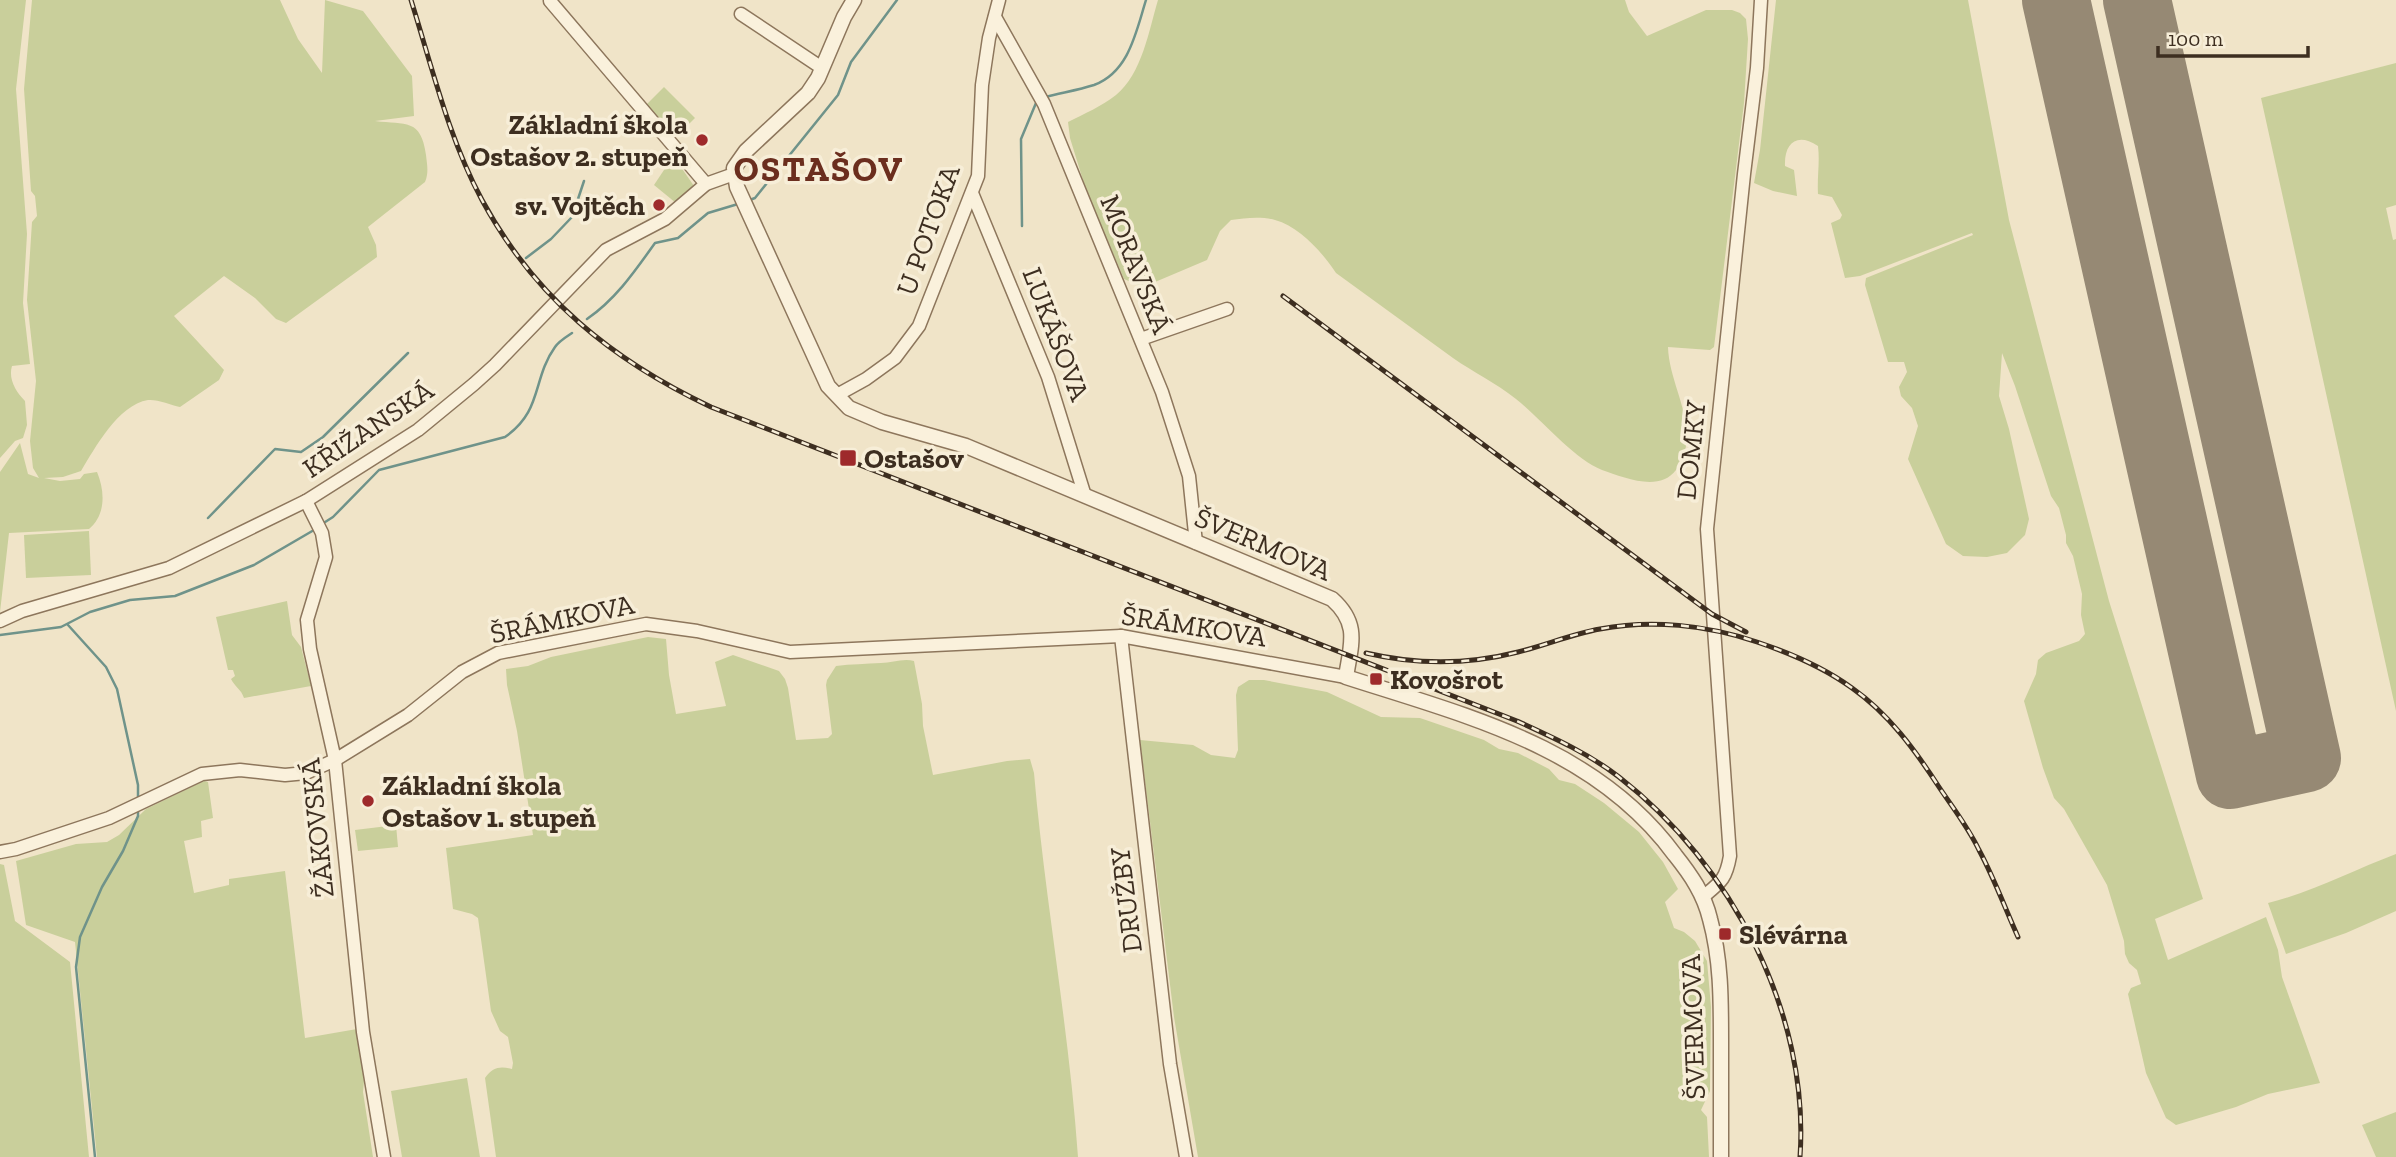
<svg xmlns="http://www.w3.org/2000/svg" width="2396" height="1157" font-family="'Zilla Slab',serif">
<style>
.green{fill:#c9cf9b}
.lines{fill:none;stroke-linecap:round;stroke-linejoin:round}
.stream{stroke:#6f938a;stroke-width:2.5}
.runway{stroke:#968974;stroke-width:68}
.minor-casing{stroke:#8d765c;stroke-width:15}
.tertiary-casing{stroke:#8d765c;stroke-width:17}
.minor{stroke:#faf1dc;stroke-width:12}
.tertiary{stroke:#faf1dc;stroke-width:14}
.rail-casing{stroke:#3d2e20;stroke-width:5}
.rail{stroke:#f7eed8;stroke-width:2.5;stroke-dasharray:8;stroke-linecap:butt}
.poi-dot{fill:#9e2a2b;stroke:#f7eed8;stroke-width:2.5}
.labels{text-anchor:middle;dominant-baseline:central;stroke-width:7;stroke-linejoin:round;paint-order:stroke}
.poi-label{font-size:28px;font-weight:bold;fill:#3d2e20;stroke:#f7eed8;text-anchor:start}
.street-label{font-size:28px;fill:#3d2e20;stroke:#f7eed8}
.district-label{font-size:35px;font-weight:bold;letter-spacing:2px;fill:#6b2e1e;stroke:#f7eed8}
</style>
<rect width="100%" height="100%" fill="#f0e4c8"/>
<g class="green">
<path d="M0,0H26L16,89L27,234L23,303L30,364L12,366C8,379 16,392 25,401L27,425L23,438L15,441L0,458Z"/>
<path d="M32,0H280L298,39L322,73L325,0L363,11L412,76L414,116L375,121C406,125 421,118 426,155C427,164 429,173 425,182L368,227L376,245L377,257L286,323L276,319L255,298L224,276L174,316L224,370L219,380L180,407C171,405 157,399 148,400C118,405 95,448 81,471L63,477L44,478L60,481L80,479L84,474L97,472C105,491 106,515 89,529L9,533L0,612V472L20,443L28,474L39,478L33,468L30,441L36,381L27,300L32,222L37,216L35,196L31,191L24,89Z"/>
<path d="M1158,0H1625L1629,12L1647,36L1706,10H1732L1740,13L1746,19L1748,39L1744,103L1714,347L1710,350L1668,347C1669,388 1704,431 1676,470C1659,493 1623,477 1602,470C1574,459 1540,418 1516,399C1496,383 1473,372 1453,358C1414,330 1375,301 1336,273C1322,252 1300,227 1275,220C1261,216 1245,218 1231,220L1220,231L1207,260L1148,285H1138L1124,279L1086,190L1070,138L1068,122C1084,114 1102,106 1116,95C1142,74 1149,30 1158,0Z"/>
<path d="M1776,0H1968L2009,220L2109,601L2203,899L2155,919L2168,960L2266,917L2278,950L2282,977L2320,1083L2268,1094L2236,1107L2176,1125L2166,1118L2146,1073L2128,994L2131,988L2141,984L2137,970L2129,963L2125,954L2124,941L2107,885L2064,809L2054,798L2043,768L2024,701L2036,674L2038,660L2046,653L2079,641L2085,634L2081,615L2082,594L2073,556L2066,543V535L2059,508L2051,496L2015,386L2002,353L1999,396L2009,429L2029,519L2025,535L2007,553L1987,557L1963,556L1946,544L1908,459L1918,426L1912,408L1901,396L1899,387L1907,372L1904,362H1888L1865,285L1866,278L1973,235L1972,233L1860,276L1845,278L1831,223L1840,219L1842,215L1832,197L1818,194C1817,177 1820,162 1818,146C1797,132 1784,143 1785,166L1794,170L1797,196L1773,191L1754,183L1760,150Z"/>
<path d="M2396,63V205L2386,208L2393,240L2396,239V711L2261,98Z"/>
<path d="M664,87L695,118L676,137L645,106Z"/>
<path d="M676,160L694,186L676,203L654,185L666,167Z"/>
<path d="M89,531L91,575L26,578L24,535Z"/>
<path d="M287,601L292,635L301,647L311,686L244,698C241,689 235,687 231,679L235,676L233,670H228L216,617Z"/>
<path d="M648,637L666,639L669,675L676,714L726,706L715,662L733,655L779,671L785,679L788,688L796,740L828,738L832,734L826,685L827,680L836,666C851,664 866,664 881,663C892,663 903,658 914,661L922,704L923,726L933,775L1007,761L1030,759L1034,773C1045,901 1069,1028 1078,1157H496L485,1078C493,1067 500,1066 512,1069L513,1063L508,1037L500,1031L491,1011L478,918L472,914L453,909L446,848L533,835L517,731L507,685L506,669L528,666L551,657Z"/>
<path d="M1249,680H1264L1327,692L1381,717L1420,718L1484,740L1499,749L1518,753L1549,769L1559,780L1575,784L1604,803L1639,832L1663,862L1678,889L1665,902L1674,928L1684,932L1695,941L1707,961L1711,1007L1710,1091L1701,1110L1707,1117L1709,1157H1198L1174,1017L1140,740L1193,745L1211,755L1235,758L1238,750L1236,695L1238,687Z"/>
<path d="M204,781L208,782L213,818L201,821L202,837L184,841L194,893L229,885V879L285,871L305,1038L357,1029L364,1081L363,1092L373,1157H97L75,942L26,925L16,861L76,844L107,842L119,835L146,809Z"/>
<path d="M396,825L398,847L358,851L355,830Z"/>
<path d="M2396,854V911L2346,933L2286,954L2268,903C2313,892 2353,870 2396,854Z"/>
<path d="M0,864L4,865L15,921L70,962L89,1157H0Z"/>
<path d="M467,1078L480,1157H402L391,1091Z"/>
<path d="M2396,1112V1157H2376L2362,1125Z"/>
</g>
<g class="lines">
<g class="stream">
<path d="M1046,97C1061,93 1078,90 1094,85C1129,72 1136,32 1146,0"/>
<path d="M747,201L755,198L838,95L851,62L897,0"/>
<path d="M1022,226L1021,139L1036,103"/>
<path d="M526,258L551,239L572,217L584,181"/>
<path d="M587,319C616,299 635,271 655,243L678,238L708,213L738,204"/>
<path d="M208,518L275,449L301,452L323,437L408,353"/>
<path d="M322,524L333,517L379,470L505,437C543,411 532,379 555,347C559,341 566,337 572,333"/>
<path d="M68,625L106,667L117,689L138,785V798"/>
<path d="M0,635L61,627L90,612L130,600L175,596L254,565L314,530"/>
<path d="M95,1157L76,967L80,937L102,887L123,851L138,816V811"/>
</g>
<path class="runway" d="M2056,0L2230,775L2307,758L2137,0"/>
<g class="minor-casing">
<g id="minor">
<path d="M550,1L706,184"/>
<path d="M741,14L822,68"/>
<path d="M995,17L1044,104L1162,392L1189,476L1196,543"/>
<path d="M972,193L1048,377L1085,496"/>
<path d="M1141,339L1227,309"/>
<path d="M837,395L866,379L895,358L919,326L978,176L982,85L989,38L999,0"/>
<path d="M306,501L322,533L326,557L307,620L310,649L335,760L363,1032L384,1157"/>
<path d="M0,621L22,611L169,568L306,501L418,430L474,384L495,365L606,250L665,219L706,184L734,174"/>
<path d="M1121,636L1170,1064L1186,1157"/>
<path d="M0,852L16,849L109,818L202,774L240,770L285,775L306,773L335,760L408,715L462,672L498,653L646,624L697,631L790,652L1121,636L1346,677"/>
<path d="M1704,896C1721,882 1726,879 1730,856L1707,529L1744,174L1757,68L1761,0"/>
</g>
</g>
<g class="tertiary-casing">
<path id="tertiary" d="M854,0L844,17L818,78L808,93L746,151L734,168L737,187L828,386L849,408L882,422L966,446L1332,599C1360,624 1351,644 1346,677C1467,716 1596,747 1675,855C1691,875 1704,894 1710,919C1721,959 1721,999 1721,1040C1721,1079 1721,1118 1721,1157"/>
</g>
<use href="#minor" class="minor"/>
<use href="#tertiary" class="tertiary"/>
<g class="rail-casing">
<g id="rail">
<path d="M411,0C432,67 449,139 482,200C535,298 612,360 711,407L1517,721C1552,737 1588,753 1619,777C1731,864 1810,1013 1800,1157"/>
<path d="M1283,296L1712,614L1746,632"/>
<path d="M1366,653C1417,665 1467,665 1518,652C1546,645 1572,634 1600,629C1651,619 1707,625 1757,642C1790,653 1823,667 1852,688C1889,714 1915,750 1939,787C1953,808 1968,827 1979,850C1994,878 2005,908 2018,937"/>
</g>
</g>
<use href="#rail" class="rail"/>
</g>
<g class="poi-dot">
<circle cx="702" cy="140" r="7"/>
<circle cx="659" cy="205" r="7"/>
<rect x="839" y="449" width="18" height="18" rx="3.5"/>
<rect x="1369" y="672" width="14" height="14" rx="3.5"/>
<circle cx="368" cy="801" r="7"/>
<rect x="1718" y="927" width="14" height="14" rx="3.5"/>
</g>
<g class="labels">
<g class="poi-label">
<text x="688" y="124" text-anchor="end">Základní škola<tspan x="688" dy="32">Ostašov 2. stupeň</tspan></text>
<text x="645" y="205" text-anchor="end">sv. Vojtěch</text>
<text x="864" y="458">Ostašov</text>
<text x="1390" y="679">Kovošrot</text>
<text x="382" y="785">Základní škola<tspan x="382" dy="32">Ostašov 1. stupeň</tspan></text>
<text x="1739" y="934">Slévárna</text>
</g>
<g class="street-label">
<text transform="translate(928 230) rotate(-70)">U POTOKA</text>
<text transform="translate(1136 264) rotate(68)">MORAVSKÁ</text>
<text transform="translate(1056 334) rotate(69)">LUKÁŠOVA</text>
<text transform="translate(368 429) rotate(-34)">KŘIŽANSKÁ</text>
<text transform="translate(1691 450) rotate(-84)">DOMKY</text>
<text transform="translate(1263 544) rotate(23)">ŠVERMOVA</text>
<text transform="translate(562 619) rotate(-12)">ŠRÁMKOVA</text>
<text transform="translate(1194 626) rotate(9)">ŠRÁMKOVA</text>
<text transform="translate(317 828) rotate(-96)">ŽÁKOVSKÁ</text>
<text transform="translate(1126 900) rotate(-97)">DRUŽBY</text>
<text transform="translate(1693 1027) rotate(-92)">ŠVERMOVA</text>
</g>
<g class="district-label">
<text x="819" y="169">OSTAŠOV</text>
</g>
</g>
<path d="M2158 46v10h150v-10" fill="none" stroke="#3d2e20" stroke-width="3.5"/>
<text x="2168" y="46" font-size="21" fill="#3d2e20" stroke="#f7eed8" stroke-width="5" paint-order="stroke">100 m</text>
</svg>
